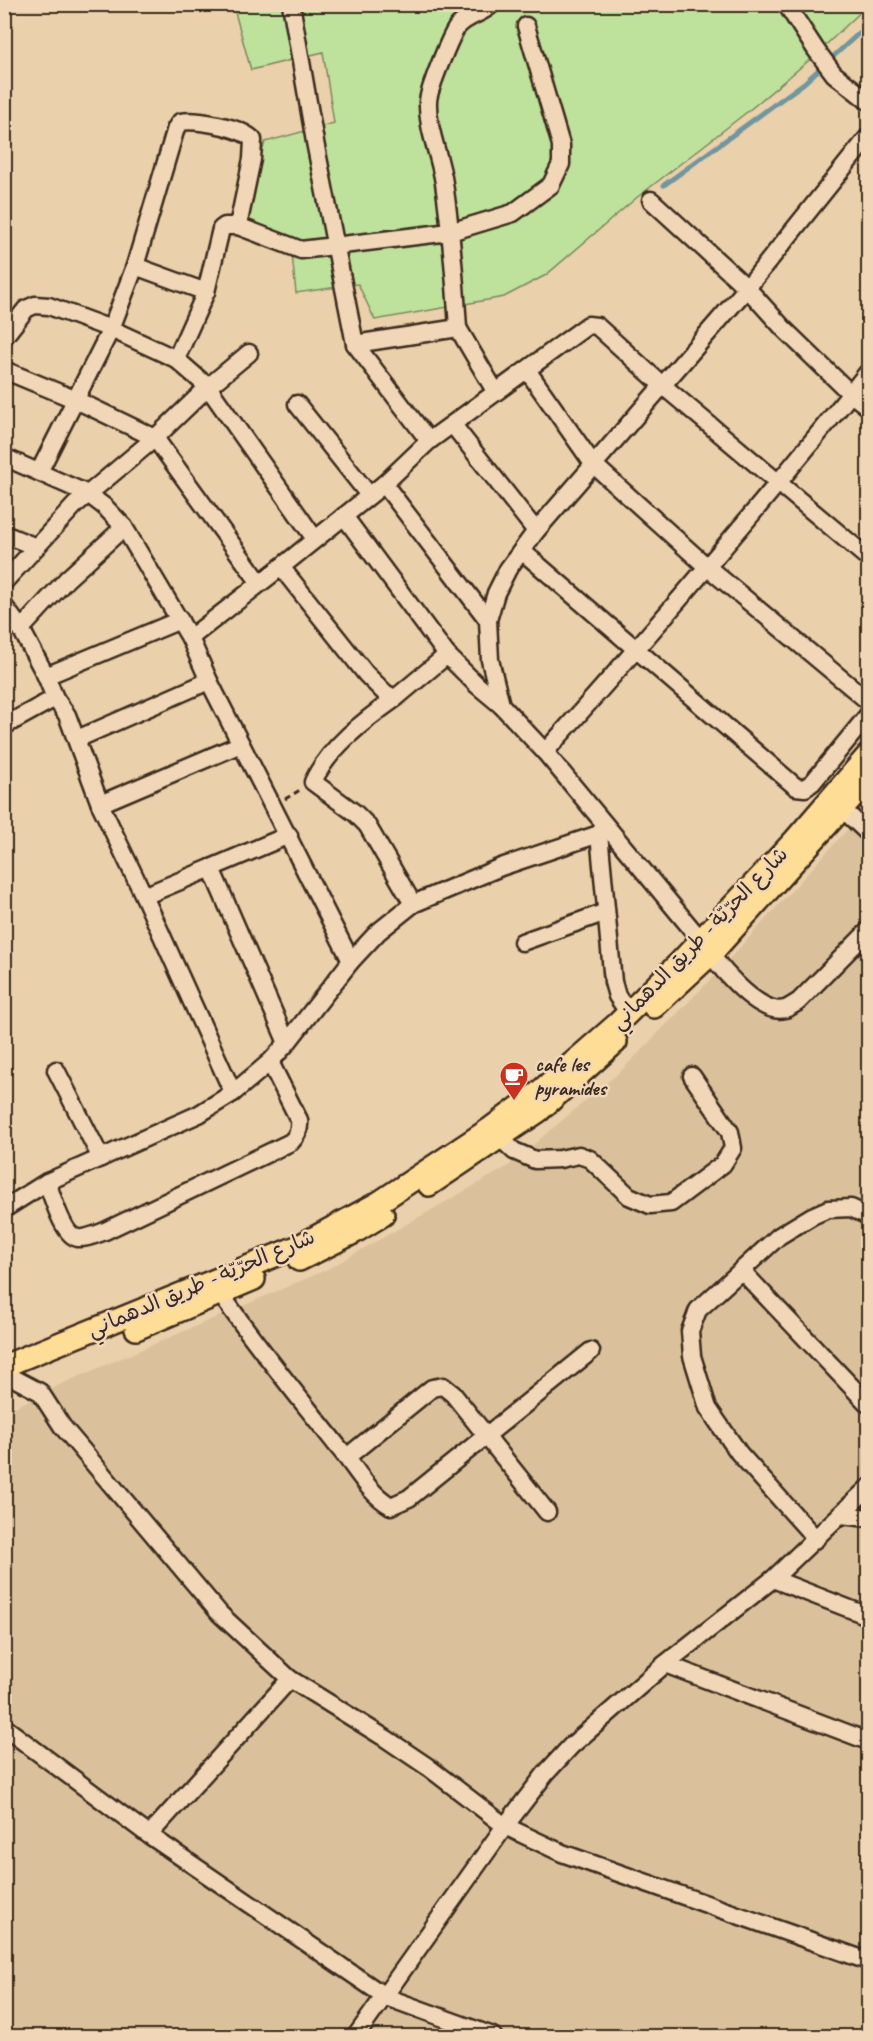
<svg xmlns="http://www.w3.org/2000/svg" width="873" height="2041" font-family="Caveat,'Playpen Sans Arabic',sans-serif">
<style>
.built{fill:#dbc19b}
.green{fill:#bee29c;stroke:#7c865d;stroke-width:1.5}
.lines{fill:none;stroke-linecap:round;stroke-linejoin:round}
.stream{stroke:#70969e;stroke-width:5}
.minor-casing{stroke:#3b2a1e;stroke-width:21}
.major-casing{stroke:#3b2a1e;stroke-width:26}
.path{stroke:#3b2a1e;stroke-width:3;stroke-dasharray:6 4.5;stroke-linecap:butt}
.minor{stroke:#f1d7b8;stroke-width:16}
.major{stroke:#fedd96;stroke-width:21}
.labels{text-anchor:middle;dominant-baseline:central;stroke-width:5;stroke-linejoin:round;paint-order:stroke}
.street-label{font-size:21px;fill:#3b2a1e;stroke:#f1d7b8}
.poi-label{font-size:21px;font-weight:bold;fill:#3b2a1e;stroke:#f1d7b8;text-anchor:start}
</style>
<rect width="100%" height="100%" fill="#ead0ab"/>
<filter id="ink" filterUnits="userSpaceOnUse"><feTurbulence type="fractalNoise" baseFrequency=".0167" numOctaves="2"/><feDisplacementMap in="SourceGraphic" scale="12" xChannelSelector="R" yChannelSelector="G"/><feConvolveMatrix kernelMatrix="1 2 1 2 8 2 1 2 1" color-interpolation-filters="sRGB"/></filter>
<g filter="url(#ink)">
<path class="built" d="M868,807V2036H5V1412L66,1382L326,1270L507,1167L622,1070L712,978Z"/>
<path class="green" d="M233,5H868L813,57L747,112L635,199L546,275L504,297L375,320L358,284L296,293L292,254L242,224L265,142L334,123L323,52L251,70Z"/>
<g class="lines">
<path class="stream" d="M664,185L804,83L868,25"/>
<g class="minor-casing">
<g id="minor">
<path d="M291,4L315,142L355,344L429,441"/>
<path d="M786,4L816,50L834,74L868,101"/>
<path d="M868,137L747,288L536,531L508,569L496,593L488,620L490,660L501,705L545,752L700,939C712,959 758,1017 785,1009C789,1008 794,1004 798,1002L868,931"/>
<path d="M651,200L747,288L784,329L851,394L868,407"/>
<path d="M135,266L206,292"/>
<path d="M458,328C455,280 451,231 444,183C440,155 427,130 428,102C428,91 451,34 458,26C468,15 482,14 492,4"/>
<path d="M4,337L26,309L35,305L49,306L111,329L176,359L208,387L315,539"/>
<path d="M355,344L458,328L495,391"/>
<path d="M176,359L206,292L221,229L225,226H238L301,250L450,232L513,213L551,185L561,164V145L526,26"/>
<path d="M4,370L74,399L155,438L260,583"/>
<path d="M527,370L593,464L706,566L868,701"/>
<path d="M297,404L369,495"/>
<path d="M453,425L536,531"/>
<path d="M4,457L88,494L105,507L124,527L190,638L209,681L351,961"/>
<path d="M39,472L111,329L135,266L176,128L180,122C195,119 243,127 253,140L252,159L238,226"/>
<path d="M384,484L488,620"/>
<path d="M344,516L447,655"/>
<path d="M4,534L36,547"/>
<path d="M522,551L796,787L805,788L813,782L868,715"/>
<path d="M281,567L366,674L385,693L394,698L398,696L447,655L477,685L501,705"/>
<path d="M4,582L75,505L155,438L208,387L249,353"/>
<path d="M4,606L21,629L46,676L55,698L67,715L100,804L144,896L233,1093"/>
<path d="M21,629L67,579L124,527"/>
<path d="M190,638L281,567L384,484L429,441L588,325L597,326L662,385L868,558"/>
<path d="M46,676L180,620"/>
<path d="M396,698C366,719 328,748 313,782L355,813L367,825L413,904"/>
<path d="M4,726L55,698"/>
<path d="M77,739L209,681"/>
<path d="M545,752C656,628 765,502 868,372"/>
<path d="M834,801L868,833"/>
<path d="M100,804L241,744"/>
<path d="M599,834L613,982L617,996L628,1012"/>
<path d="M144,896L211,868"/>
<path d="M522,942L606,912"/>
<path d="M287,1043L211,868L289,835"/>
<path d="M56,1070L101,1158"/>
<path d="M491,1129L514,1151L535,1160L560,1159L579,1155L590,1159L629,1196L650,1205L671,1203L723,1164L733,1148L730,1132L692,1076"/>
<path d="M47,1182C52,1195 63,1236 78,1238C86,1239 97,1234 105,1231L291,1142C298,1135 300,1129 299,1120L270,1062"/>
<path d="M4,1209L47,1182L199,1114L233,1093L270,1062L287,1043L351,961L378,932L413,904L501,867L599,834L605,825"/>
<path d="M741,1270L868,1404"/>
<path d="M220,1293C257,1347 299,1397 339,1448C356,1468 368,1493 391,1506L409,1498L591,1351"/>
<path d="M4,1373L40,1392L62,1426L220,1614L290,1679L385,1738L428,1767L505,1826L562,1853L868,1961"/>
<path d="M347,1457L432,1388L443,1386L453,1394L547,1512"/>
<path d="M841,1515L868,1518"/>
<path d="M816,1539L739,1453L708,1408L692,1356L690,1331L698,1310L779,1236L812,1216L828,1209L851,1208L868,1216"/>
<path d="M773,1579L868,1616"/>
<path d="M665,1664L868,1741"/>
<path d="M4,1727L149,1835L386,1997L493,2036"/>
<path d="M149,1835L290,1679"/>
<path d="M356,2036L505,1826L546,1773L571,1746L665,1664L773,1579L868,1488"/>
</g>
</g>
<g class="major-casing">
<g id="major">
<path d="M654,1007L710,955L868,780"/>
<path d="M429,1185L539,1111L616,1042"/>
<path d="M299,1260L355,1232L383,1215"/>
<path d="M136,1329L254,1279"/>
<path d="M4,1366L299,1246L378,1203L491,1128L538,1093L617,1024L681,961L793,842L868,755"/>
</g>
</g>
<path class="path" d="M285,799L300,790"/>
<use href="#minor" class="minor"/>
<use href="#major" class="major"/>
</g>
</g>
<defs>
<g id="cafe-pin" transform="scale(1.5)"><path d="M0 17L-7.5 6A9.5 9.5 0 1 1 7.5 6Z" fill="#c8321e" stroke="#f1d7b8"/><path d="M-5.5-4.5H6V0H3Q3 3.5 0 3.5H-2.5Q-5.5 3.5-5.5 0ZM3-3.2v2h1.7v-2ZM-6 4.5H4V6H-6Z" fill="#fff"/></g>
</defs>
<g fill-rule="evenodd">
<use href="#cafe-pin" x="514" y="1076"/>
</g>
<g class="labels">
<g class="street-label">
<text transform="translate(699 938) rotate(-46)">شارع الحرّيّة - طريق الدهماني</text>
<text transform="translate(201 1283) rotate(-23)">شارع الحرّيّة - طريق الدهماني</text>
</g>
<g class="poi-label">
<text x="535" y="1064">cafe les<tspan x="535" dy="24">pyramides</tspan></text>
</g>
</g>
<rect width="873" height="2041" fill="none" stroke="#f1d7b8" stroke-width="24"/>
<rect x="12" y="12" width="849" height="2017" fill="none" stroke="#3b2a1e" stroke-width="2" filter="url(#ink)"/>
</svg>
